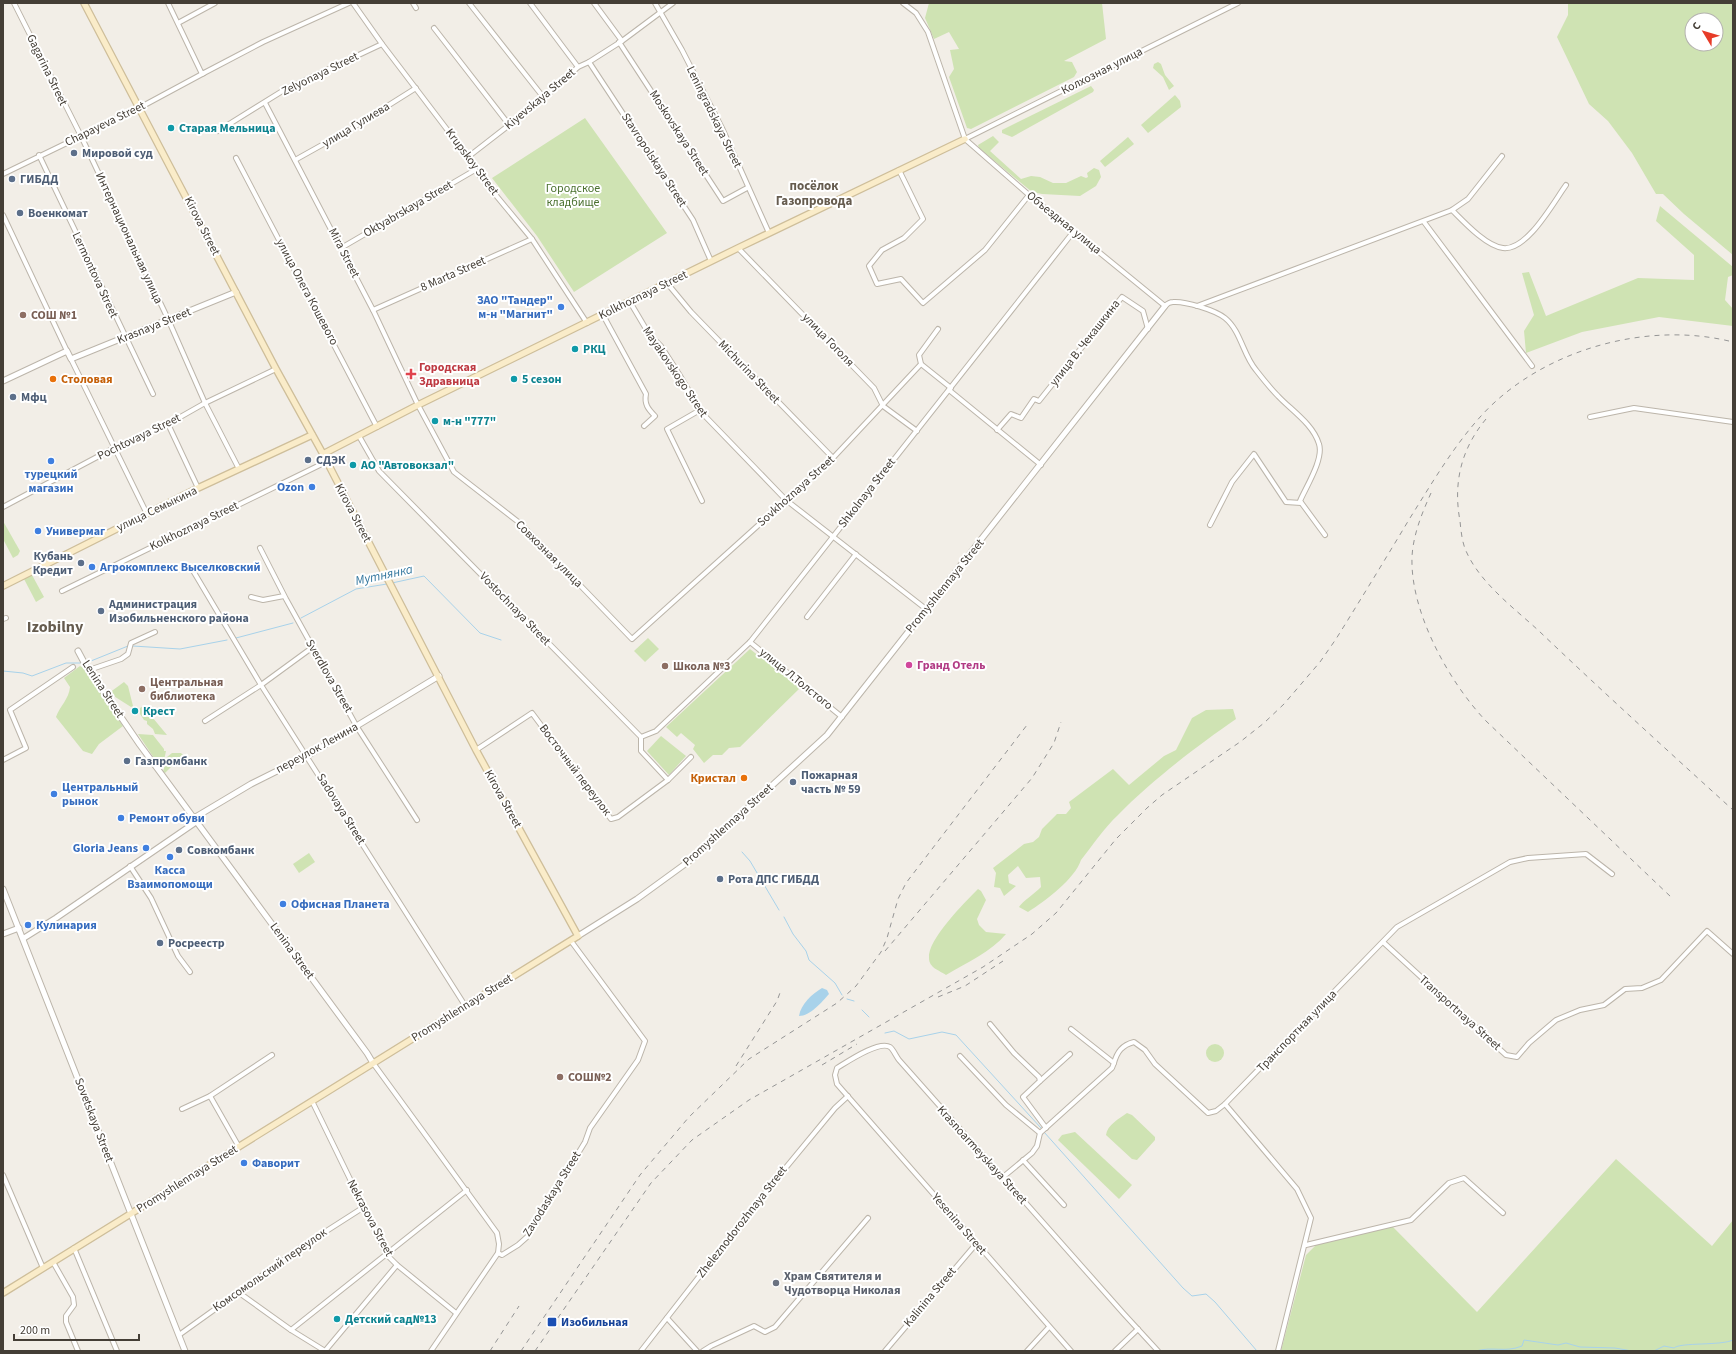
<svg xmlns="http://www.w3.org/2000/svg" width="1736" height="1354" font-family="'Source Sans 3',sans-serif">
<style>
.green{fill:#cfe3b3;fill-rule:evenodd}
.water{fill:#a8d2ea}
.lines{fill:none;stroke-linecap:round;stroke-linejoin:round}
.stream{stroke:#a8d2ea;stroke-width:1}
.minor-casing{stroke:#bcb5aa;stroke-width:6}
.tertiary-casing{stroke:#bcb5aa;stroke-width:7}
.secondary-casing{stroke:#cebe9a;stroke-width:8}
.minor{stroke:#fff;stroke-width:4}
.tertiary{stroke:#fff;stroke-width:5}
.secondary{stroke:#faecc9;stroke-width:5.5}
.rail{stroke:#959595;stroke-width:1;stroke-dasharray:5 5;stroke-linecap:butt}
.culture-dot{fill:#0f9aa8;stroke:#fff;stroke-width:1.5}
.service-dot{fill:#5c6f8a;stroke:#fff;stroke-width:1.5}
.shop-dot{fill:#3f7fe0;stroke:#fff;stroke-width:1.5}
.education-dot{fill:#8d6e63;stroke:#fff;stroke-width:1.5}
.health-dot{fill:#e0444e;stroke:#fff;stroke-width:1.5}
.food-dot{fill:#e8710a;stroke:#fff;stroke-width:1.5}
.hotel-dot{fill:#d1479c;stroke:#fff;stroke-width:1.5}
.worship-dot{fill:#6b7280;stroke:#fff;stroke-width:1.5}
.transit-dot{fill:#1a4fb4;stroke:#fff;stroke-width:1.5}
.labels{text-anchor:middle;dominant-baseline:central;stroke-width:4;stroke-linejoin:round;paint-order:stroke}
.street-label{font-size:12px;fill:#443e36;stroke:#fff}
.culture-label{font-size:12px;font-weight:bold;fill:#0d838f;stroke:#fff;text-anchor:start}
.service-label{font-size:12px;font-weight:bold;fill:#4e5e75;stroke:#fff;text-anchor:start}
.park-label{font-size:12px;fill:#4b712f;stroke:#fff}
.shop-label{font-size:12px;font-weight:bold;fill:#366cbe;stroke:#fff;text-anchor:start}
.education-label{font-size:12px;font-weight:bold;fill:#785e54;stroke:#fff;text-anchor:start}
.health-label{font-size:12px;font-weight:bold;fill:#be3a42;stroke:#fff;text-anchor:start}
.food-label{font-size:12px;font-weight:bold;fill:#c56008;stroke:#fff;text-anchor:start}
.hotel-label{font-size:12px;font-weight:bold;fill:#b23c85;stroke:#fff;text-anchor:start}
.worship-label{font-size:12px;font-weight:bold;fill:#5b616d;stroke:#fff;text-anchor:start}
.transit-label{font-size:12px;font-weight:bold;fill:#164399;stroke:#fff;text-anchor:start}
.neighbourhood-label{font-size:13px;font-weight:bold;fill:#665c4f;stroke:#fff}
.water-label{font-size:13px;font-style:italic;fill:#3779a0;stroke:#fff}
.district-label{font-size:16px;font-weight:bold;fill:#665c4f;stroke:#fff}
</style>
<rect width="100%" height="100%" fill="#f2eee7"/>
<g class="green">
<path d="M929,3H1102L1106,39L1064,61L1072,62L1077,72L1074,77L971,129L967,128L949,77L954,69L950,50L959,49L949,32L934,39L925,18Z"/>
<path d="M1568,3H1733V255L1684,214L1663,194H1656L1632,153L1608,121L1589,104L1557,37L1568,15ZM1692,20H1716V44H1692Z"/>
<path d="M1158,62L1161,64L1165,75L1174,86L1169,90L1163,77L1153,68L1154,64Z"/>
<path d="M1091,86L1094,90L1093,92L1012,137L1002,133V130Z"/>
<path d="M1175,95L1180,101L1181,107L1148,133L1141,125Z"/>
<path d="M585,118L667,233L574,292L537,236L492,178Z"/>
<path d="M993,136L999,142L990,151L1021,179L1031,176L1040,177L1053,183H1066L1081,176L1086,178L1088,177L1087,173L1094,168L1099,170L1101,177L1096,186L1080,196L1042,194L1032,192L979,148L978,145Z"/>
<path d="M1128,137L1134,144L1105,167L1100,161Z"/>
<path d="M1660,206L1733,267V275L1728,277L1725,300L1733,309V326L1659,317L1582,332L1526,353L1524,331L1534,315L1522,273L1529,272L1546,316L1638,278L1694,280V255L1656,221Z"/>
<path d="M3,521L20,551L18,555L13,558L3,539Z"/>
<path d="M32,575L44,597L36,602L24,579Z"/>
<path d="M648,638L659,649L645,662L634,651Z"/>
<path d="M750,649L800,688L740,747L729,748L722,755H713L704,763L693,749L695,745L681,733L677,737L666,727Z"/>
<path d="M80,666L84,668L123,726L99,744L92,754L83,751L56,717C60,706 69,699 70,687L64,678Z"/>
<path d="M124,682L128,686L133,706L131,707L109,693Z"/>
<path d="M143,706L167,735L155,734L153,729L147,724V721L144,720L140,714V708Z"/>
<path d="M1233,709L1236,719C1198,745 1150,782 1118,815C1104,828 1093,845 1081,860C1075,879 1045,901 1028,912L1019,907C1022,902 1035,893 1041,887L1040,877L1026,878L1018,866L1008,875L1009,883L1016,886L1004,896L1000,888L994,887L996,873L993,868L1024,844L1033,842L1039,837L1042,829L1057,814H1066L1071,808L1069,802L1113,769L1129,785L1164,756L1176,750L1192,718L1206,710Z"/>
<path d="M138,734L153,735L164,749V751H166L162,770Z"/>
<path d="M661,736L686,756L669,775L647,751Z"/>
<path d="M172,753H181L183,755L165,773L163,772L167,757Z"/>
<path d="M309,853L315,862L299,873L293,864Z"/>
<path d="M978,889L981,891L986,900L977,919L979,925L986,932L1006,934C991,952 966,963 946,975C939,970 929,968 929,958C927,940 965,902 978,889Z"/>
<circle cx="1215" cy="1053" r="9"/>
<path d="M1127,1113L1132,1115L1155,1137V1140L1137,1160L1132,1159L1106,1135C1107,1125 1120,1118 1127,1113Z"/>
<path d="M1075,1132L1132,1185L1119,1199L1058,1140L1062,1135Z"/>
<path d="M1616,1159L1712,1246L1733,1220V1351H1281L1306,1255L1316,1245L1392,1226L1477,1312Z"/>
</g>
<path class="water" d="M822,988L827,990L829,994C822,1002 810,1016 799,1016C801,1004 812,994 822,988Z"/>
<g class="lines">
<g class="stream">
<path d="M392,583L424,576L480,633L501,640"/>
<path d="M301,618L356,589L387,584"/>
<path d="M236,638L293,623"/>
<path d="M133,646L180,649L227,640"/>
<path d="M86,663L128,646"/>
<path d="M3,671L23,673L32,676L66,663H81"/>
<path d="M742,852L750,861L779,910"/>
<path d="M784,917L793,934L806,951L809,960L835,983L842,995"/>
<path d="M847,999L854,1001"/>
<path d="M862,1010L869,1017"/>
<path d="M885,1033L894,1031L909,1039L942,1032L956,1035L1041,1128"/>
<path d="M1044,1132L1183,1288L1192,1296L1206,1294L1215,1302L1257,1351"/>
<path d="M1476,1351C1492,1346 1505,1353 1522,1346L1524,1340L1558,1345L1566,1343L1580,1347L1615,1348L1632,1351"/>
<path d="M1654,1351L1664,1346L1674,1348C1681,1342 1721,1346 1733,1340"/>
</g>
<g class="minor-casing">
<g id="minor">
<path d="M14,3L81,136L168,319L205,403L239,469"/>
<path d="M168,3L202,74L263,42L349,3"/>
<path d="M353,3L382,44L468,157L475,170L532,239L587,323"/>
<path d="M413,3L416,8"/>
<path d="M469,3L544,98"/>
<path d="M530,3L578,67"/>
<path d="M594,3L622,41"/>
<path d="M655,3L682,50L722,128L769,233"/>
<path d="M903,3L916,13L928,32L965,139"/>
<path d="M178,23L215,3"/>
<path d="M434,28L510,126"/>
<path d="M619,42L723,201L747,188"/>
<path d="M589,62L693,220L711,261"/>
<path d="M265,103L373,310L418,405L454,472L521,524L632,639L833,458L921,364L919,355L938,329"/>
<path d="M218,131L284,90L382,44"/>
<path d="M965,139L1029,195L1165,306C1167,304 1170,302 1173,302C1185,301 1215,310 1225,318C1241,331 1243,355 1256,370C1263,379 1270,388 1278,396C1291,410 1313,424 1319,444C1324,459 1306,487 1300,501L1325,535"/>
<path d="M965,139L1238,3"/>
<path d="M39,155L153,394"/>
<path d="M468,157L544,98L578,67L589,62L622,41L673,3"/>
<path d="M236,158L377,427"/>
<path d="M295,160L354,127L416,88"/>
<path d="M899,170L923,219L904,238L882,250L869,266L877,284L901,279L923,303L985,250L1029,195"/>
<path d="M3,174L139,108L204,73"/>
<path d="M1452,210C1464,222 1486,246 1503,248C1527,251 1553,203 1566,185"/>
<path d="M3,215L67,351"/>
<path d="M1424,222L1532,366"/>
<path d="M341,248L475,170"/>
<path d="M738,248L874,388L883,406L917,431"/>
<path d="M667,283L691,312L833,458"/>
<path d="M630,302L649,334L661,346L679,374L702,413L786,500L926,609"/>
<path d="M1197,306L1452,210L1468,199L1502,156"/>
<path d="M373,310L532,239"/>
<path d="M603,315L646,394C644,404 648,409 655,416L644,426"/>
<path d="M71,359L147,514"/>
<path d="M921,364L951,388"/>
<path d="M949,390L1041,465"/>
<path d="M700,410L667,429L702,501"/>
<path d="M1590,417L1634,408L1733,422"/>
<path d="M168,424L198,488"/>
<path d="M997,430L1011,414L1021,418L1034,399L1039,401L1122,297L1143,311L1148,329"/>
<path d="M359,436L379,471L641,737V751L668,780"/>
<path d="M3,507L114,448L168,424L205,403L276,369"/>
<path d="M1210,525L1232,482L1254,454L1286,502L1301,503"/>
<path d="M260,548L286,599L357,727L417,820"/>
<path d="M192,569L261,685L466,1007"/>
<path d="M62,591L326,462"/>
<path d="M251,597L263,600L284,596"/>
<path d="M807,617L856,554"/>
<path d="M3,619L6,618"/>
<path d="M750,642L842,717"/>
<path d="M89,670L121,659L128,654L131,643L155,632"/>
<path d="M205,721L261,685L313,647"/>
<path d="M641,737L656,731L750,642L1074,231"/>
<path d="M476,750L532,713L611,819L618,817L668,780L691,757"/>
<path d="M3,760L26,748L10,710L73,667"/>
<path d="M130,866L151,898L178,956L190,972"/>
<path d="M1383,942L1506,1055L1517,1057L1529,1043L1556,1020L1580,1010L1604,1005L1625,989L1642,988L1661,980L1707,931L1733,954"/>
<path d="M990,1024L1014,1053L1039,1077L1040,1081L1023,1097L1046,1128"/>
<path d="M960,1056L1006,1105L1040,1133"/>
<path d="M373,1063L497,1233L499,1244L498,1253L431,1351"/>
<path d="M1114,1063C1117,1052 1122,1045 1134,1042L1145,1050L1155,1064L1208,1113L1216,1111L1225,1104"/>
<path d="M1040,1081L1070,1054"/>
<path d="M210,1096L239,1147"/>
<path d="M312,1101L387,1255L397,1265L456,1313"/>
<path d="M182,1109L210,1096L272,1055"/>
<path d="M1023,1160L1064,1205"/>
<path d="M3,1175L43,1268"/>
<path d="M1003,1177L1032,1153L1037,1146L1040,1133L1112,1068L1114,1063L1071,1029"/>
<path d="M1306,1245L1411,1220L1449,1183L1464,1178L1503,1213"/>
<path d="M74,1248L117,1351"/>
<path d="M498,1253L502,1255L518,1245L527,1237L585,1142L590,1128L638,1060L645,1041L571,941"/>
<path d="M53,1262L73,1297L74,1305L66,1316V1322L78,1351"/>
<path d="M238,1292L291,1330L325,1351L397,1265"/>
<path d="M667,1318L697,1351"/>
<path d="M291,1330L467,1190"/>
<path d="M179,1335L303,1246L364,1207"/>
<path d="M641,1351L755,1205L835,1108L848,1096"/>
<path d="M703,1351L711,1346L754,1326L765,1332L775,1327L868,1218"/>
<path d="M885,1351L976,1244"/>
<path d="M1027,1351L1049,1327"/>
<path d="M1071,1351L837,1084L835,1075L837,1068C847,1062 879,1040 890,1047C893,1049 896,1056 899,1060L1124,1314L1158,1351"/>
<path d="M1115,1351L1138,1329"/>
<path d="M1278,1351L1311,1218L1297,1189L1225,1104L1397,927L1510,862L1528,858L1586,854L1612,874"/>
</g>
</g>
<g class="tertiary-casing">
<g id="tertiary">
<path d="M3,381L67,351L71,359L236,292"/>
<path d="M78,651L86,666L140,745L367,1053L373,1063"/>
<path d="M194,818L251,784L307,756L439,676"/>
<path d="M3,889L185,1351"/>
<path d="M3,934L19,928"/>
<path d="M578,936L637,899L692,859L827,735L1165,306"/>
<path d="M24,938L56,918L196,822"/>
</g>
</g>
<g class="secondary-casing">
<g id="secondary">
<path d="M323,454L418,405L738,248L965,139"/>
<path d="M3,586L198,488L312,435"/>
<path d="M3,1293L578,936L476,750L323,454L276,369L84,3"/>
</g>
</g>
<use href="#minor" class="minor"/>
<use href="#tertiary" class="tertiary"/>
<use href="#secondary" class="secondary"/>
<g class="rail">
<path d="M1486,419C1461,449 1453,483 1460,521C1461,531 1462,542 1466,551C1480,583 1514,608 1539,631C1603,692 1668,751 1733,810"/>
<path d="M1431,493C1422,513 1413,535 1412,557C1410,612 1449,682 1486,721L1671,897"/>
<path d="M885,951L1032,778L1054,743L1061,722"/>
<path d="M938,997L965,986L1003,961"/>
<path d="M822,1065L857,1044"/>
<path d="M736,1066L777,1001L781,990"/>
<path d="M490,1351L519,1306"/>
<path d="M521,1351L640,1175L689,1117L749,1059L837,1003L856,986L881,952L887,938L898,899L906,883L1027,725"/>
<path d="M535,1351L651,1183L692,1140L749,1100L983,967L1032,934L1056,913L1116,839L1147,808L1162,795L1240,742L1264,723L1284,704L1320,662L1336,639C1361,599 1386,558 1410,518C1432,483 1453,447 1481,416C1541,350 1647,320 1733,342"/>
</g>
</g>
<g class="culture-dot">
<circle cx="171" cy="128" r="4"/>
<circle cx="575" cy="349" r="4"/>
<circle cx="514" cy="379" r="4"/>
<circle cx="435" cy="421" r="4"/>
<circle cx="353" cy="465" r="4"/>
<circle cx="135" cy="711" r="4"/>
<circle cx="337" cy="1319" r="4"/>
</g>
<g class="service-dot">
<circle cx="74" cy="153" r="4"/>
<circle cx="12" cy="179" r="4"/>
<circle cx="20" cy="213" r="4"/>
<circle cx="13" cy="397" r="4"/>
<circle cx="308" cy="460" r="4"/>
<circle cx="81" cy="563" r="4"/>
<circle cx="101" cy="611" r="4"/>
<circle cx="127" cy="761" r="4"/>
<circle cx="793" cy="782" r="4"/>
<circle cx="179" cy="850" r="4"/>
<circle cx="720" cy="879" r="4"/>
<circle cx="160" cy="943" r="4"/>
</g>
<g class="shop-dot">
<circle cx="561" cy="307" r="4"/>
<circle cx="51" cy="461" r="4"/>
<circle cx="312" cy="487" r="4"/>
<circle cx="38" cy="531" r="4"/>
<circle cx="92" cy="567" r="4"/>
<circle cx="54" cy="794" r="4"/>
<circle cx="121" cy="818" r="4"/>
<circle cx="146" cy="848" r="4"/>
<circle cx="170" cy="857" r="4"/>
<circle cx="283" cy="904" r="4"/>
<circle cx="28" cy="925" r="4"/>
<circle cx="244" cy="1163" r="4"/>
</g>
<g class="education-dot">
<circle cx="23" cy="315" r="4"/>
<circle cx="665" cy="666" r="4"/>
<circle cx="142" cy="689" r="4"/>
<circle cx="560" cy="1077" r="4"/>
</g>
<path class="health-dot" d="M409 368h4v4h4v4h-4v4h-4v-4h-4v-4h4z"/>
<g class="food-dot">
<circle cx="53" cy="379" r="4"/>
<circle cx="744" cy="778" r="4"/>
</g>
<circle class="hotel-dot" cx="909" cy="665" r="4"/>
<circle class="worship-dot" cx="776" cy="1283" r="4"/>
<rect class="transit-dot" x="547" y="1317" width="10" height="10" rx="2"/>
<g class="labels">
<g class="street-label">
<text transform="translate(47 70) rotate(64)">Gagarina Street</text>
<text transform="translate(1102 71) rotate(-27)">Колхозная улица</text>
<text transform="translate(320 74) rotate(-26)">Zelyonaya Street</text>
<text transform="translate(540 99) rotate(-40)">Kiyevskaya Street</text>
<text transform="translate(714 117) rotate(64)">Leningradskaya Street</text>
<text transform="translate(105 124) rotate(-26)">Chapayeva Street</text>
<text transform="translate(356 125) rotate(-31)">улица Гулиева</text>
<text transform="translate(679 133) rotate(57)">Moskovskaya Street</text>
<text transform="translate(654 160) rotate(57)">Stavropolskaya Street</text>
<text transform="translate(472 162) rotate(53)">Krupskoy Street</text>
<text transform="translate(408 209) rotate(-30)">Oktyabrskaya Street</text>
<text transform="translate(1064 223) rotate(39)">Объездная улица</text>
<text transform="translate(202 226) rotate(63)">Kirova Street</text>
<text transform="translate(129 238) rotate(65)">Интернациональная улица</text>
<text transform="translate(344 253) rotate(63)">Mira Street</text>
<text transform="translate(453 274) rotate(-24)">8 Marta Street</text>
<text transform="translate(95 275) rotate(65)">Lermontova Street</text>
<text transform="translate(307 292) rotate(62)">улица Олега Кошевого</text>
<text transform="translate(643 295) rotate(-26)">Kolkhoznaya Street</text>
<text transform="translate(154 326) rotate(-22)">Krasnaya Street</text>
<text transform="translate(828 340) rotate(46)">улица Гоголя</text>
<text transform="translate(1085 343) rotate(-52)">улица В. Чекашкина</text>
<text transform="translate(675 372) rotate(56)">Mayakovskogo Street</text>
<text transform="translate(749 372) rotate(46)">Michurina Street</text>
<text transform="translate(139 437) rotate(-26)">Pochtovaya Street</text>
<text transform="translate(796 491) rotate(-42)">Sovkhoznaya Street</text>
<text transform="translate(867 493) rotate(-52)">Shkolnaya Street</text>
<text transform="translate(157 509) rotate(-26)">улица Семыкина</text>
<text transform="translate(353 513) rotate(62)">Kirova Street</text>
<text transform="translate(194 526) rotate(-26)">Kolkhoznaya Street</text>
<text transform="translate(549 554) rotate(45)">Совхозная улица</text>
<text transform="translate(945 586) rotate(-51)">Promyshlennaya Street</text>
<text transform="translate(515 609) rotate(46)">Vostochnaya Street</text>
<text transform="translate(329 676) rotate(60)">Sverdlova Street</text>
<text transform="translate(796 679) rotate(39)">улица Л.Толстого</text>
<text transform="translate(103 689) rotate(57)">Lenina Street</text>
<text transform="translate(317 748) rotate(-29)">переулок Ленина</text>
<text transform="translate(575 770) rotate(53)">Восточный переулок</text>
<text transform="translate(503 799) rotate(61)">Kirova Street</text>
<text transform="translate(341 809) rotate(58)">Sadovaya Street</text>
<text transform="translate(728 825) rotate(-42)">Promyshlennaya Street</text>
<text transform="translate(292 951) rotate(54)">Lenina Street</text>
<text transform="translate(462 1008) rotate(-32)">Promyshlennaya Street</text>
<text transform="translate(1460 1013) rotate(42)">Transportnaya Street</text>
<text transform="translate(1297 1031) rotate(-46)">Транспортная улица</text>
<text transform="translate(94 1120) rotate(69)">Sovetskaya Street</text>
<text transform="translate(982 1155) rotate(48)">Krasnoarmeyskaya Street</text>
<text transform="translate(187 1179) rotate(-32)">Promyshlennaya Street</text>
<text transform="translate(552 1194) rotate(-58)">Zavodaskaya Street</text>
<text transform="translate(370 1218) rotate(62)">Nekrasova Street</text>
<text transform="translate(742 1222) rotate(-52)">Zheleznodorozhnaya Street</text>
<text transform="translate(959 1224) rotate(49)">Yesenina Street</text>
<text transform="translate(270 1270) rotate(-35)">Комсомольский переулок</text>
<text transform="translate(930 1297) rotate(-50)">Kalinina Street</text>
</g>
<g class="culture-label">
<text x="179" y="128">Старая Мельница</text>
<text x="583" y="349">РКЦ</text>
<text x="522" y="379">5 сезон</text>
<text x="443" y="421">м-н "777"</text>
<text x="361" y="465">АО "Автовокзал"</text>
<text x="143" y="711">Крест</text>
<text x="345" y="1319">Детский сад№13</text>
</g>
<g class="service-label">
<text x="82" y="153">Мировой суд</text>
<text x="20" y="179">ГИБДД</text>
<text x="28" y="213">Военкомат</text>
<text x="21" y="397">Мфц</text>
<text x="316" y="460">СДЭК</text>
<text x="73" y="556" text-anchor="end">Кубань<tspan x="73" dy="14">Кредит</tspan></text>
<text x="109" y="604">Администрация<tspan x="109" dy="14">Изобильненского района</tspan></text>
<text x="135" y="761">Газпромбанк</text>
<text x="801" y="775">Пожарная<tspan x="801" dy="14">часть № 59</tspan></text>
<text x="187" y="850">Совкомбанк</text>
<text x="728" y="879">Рота ДПС ГИБДД</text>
<text x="168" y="943">Росреестр</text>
</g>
<g class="park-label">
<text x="573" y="188">Городское<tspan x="573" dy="14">кладбище</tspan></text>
</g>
<g class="shop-label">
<text x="553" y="300" text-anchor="end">ЗАО "Тандер"<tspan x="553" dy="14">м-н "Магнит"</tspan></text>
<text x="51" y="474" text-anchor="middle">турецкий<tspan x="51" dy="14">магазин</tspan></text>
<text x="304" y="487" text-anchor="end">Ozon</text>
<text x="46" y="531">Универмаг</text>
<text x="100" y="567">Агрокомплекс Выселковский</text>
<text x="62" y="787">Центральный<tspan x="62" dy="14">рынок</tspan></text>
<text x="129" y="818">Ремонт обуви</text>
<text x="138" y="848" text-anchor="end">Gloria Jeans</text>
<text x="170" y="870" text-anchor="middle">Касса<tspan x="170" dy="14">Взаимопомощи</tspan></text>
<text x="291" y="904">Офисная Планета</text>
<text x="36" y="925">Кулинария</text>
<text x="252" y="1163">Фаворит</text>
</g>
<g class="education-label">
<text x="31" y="315">СОШ №1</text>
<text x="673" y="666">Школа №3</text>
<text x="150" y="682">Центральная<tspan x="150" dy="14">библиотека</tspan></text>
<text x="568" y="1077">СОШ№2</text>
</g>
<g class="health-label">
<text x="419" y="367">Городская<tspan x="419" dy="14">Здравница</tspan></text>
</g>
<g class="food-label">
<text x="61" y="379">Столовая</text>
<text x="736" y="778" text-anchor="end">Кристал</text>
</g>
<g class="hotel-label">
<text x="917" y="665">Гранд Отель</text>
</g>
<g class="worship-label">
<text x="784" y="1276">Храм Святителя и<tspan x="784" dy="14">Чудотворца Николая</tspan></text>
</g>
<g class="transit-label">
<text x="561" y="1322">Изобильная</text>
</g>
<g class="neighbourhood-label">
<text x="814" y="186">посёлок<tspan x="814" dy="15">Газопровода</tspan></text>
</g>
<g class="water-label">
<text transform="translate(384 575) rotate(-12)">Мутнянка</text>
</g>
<g class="district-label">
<text x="55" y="627">Izobilny</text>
</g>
</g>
<rect width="1736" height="1354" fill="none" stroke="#443e36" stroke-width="8"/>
<g transform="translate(1704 32) rotate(308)"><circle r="19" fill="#ffffff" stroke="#b4b2af"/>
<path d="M0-3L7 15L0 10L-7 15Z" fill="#e73c28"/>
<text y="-6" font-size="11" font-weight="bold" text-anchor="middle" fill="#443e36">С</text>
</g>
<path d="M14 1334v6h125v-6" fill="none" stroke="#443e36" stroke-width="2"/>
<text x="20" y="1334" font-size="12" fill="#443e36" stroke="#ffffff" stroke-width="3" paint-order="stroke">200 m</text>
</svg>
